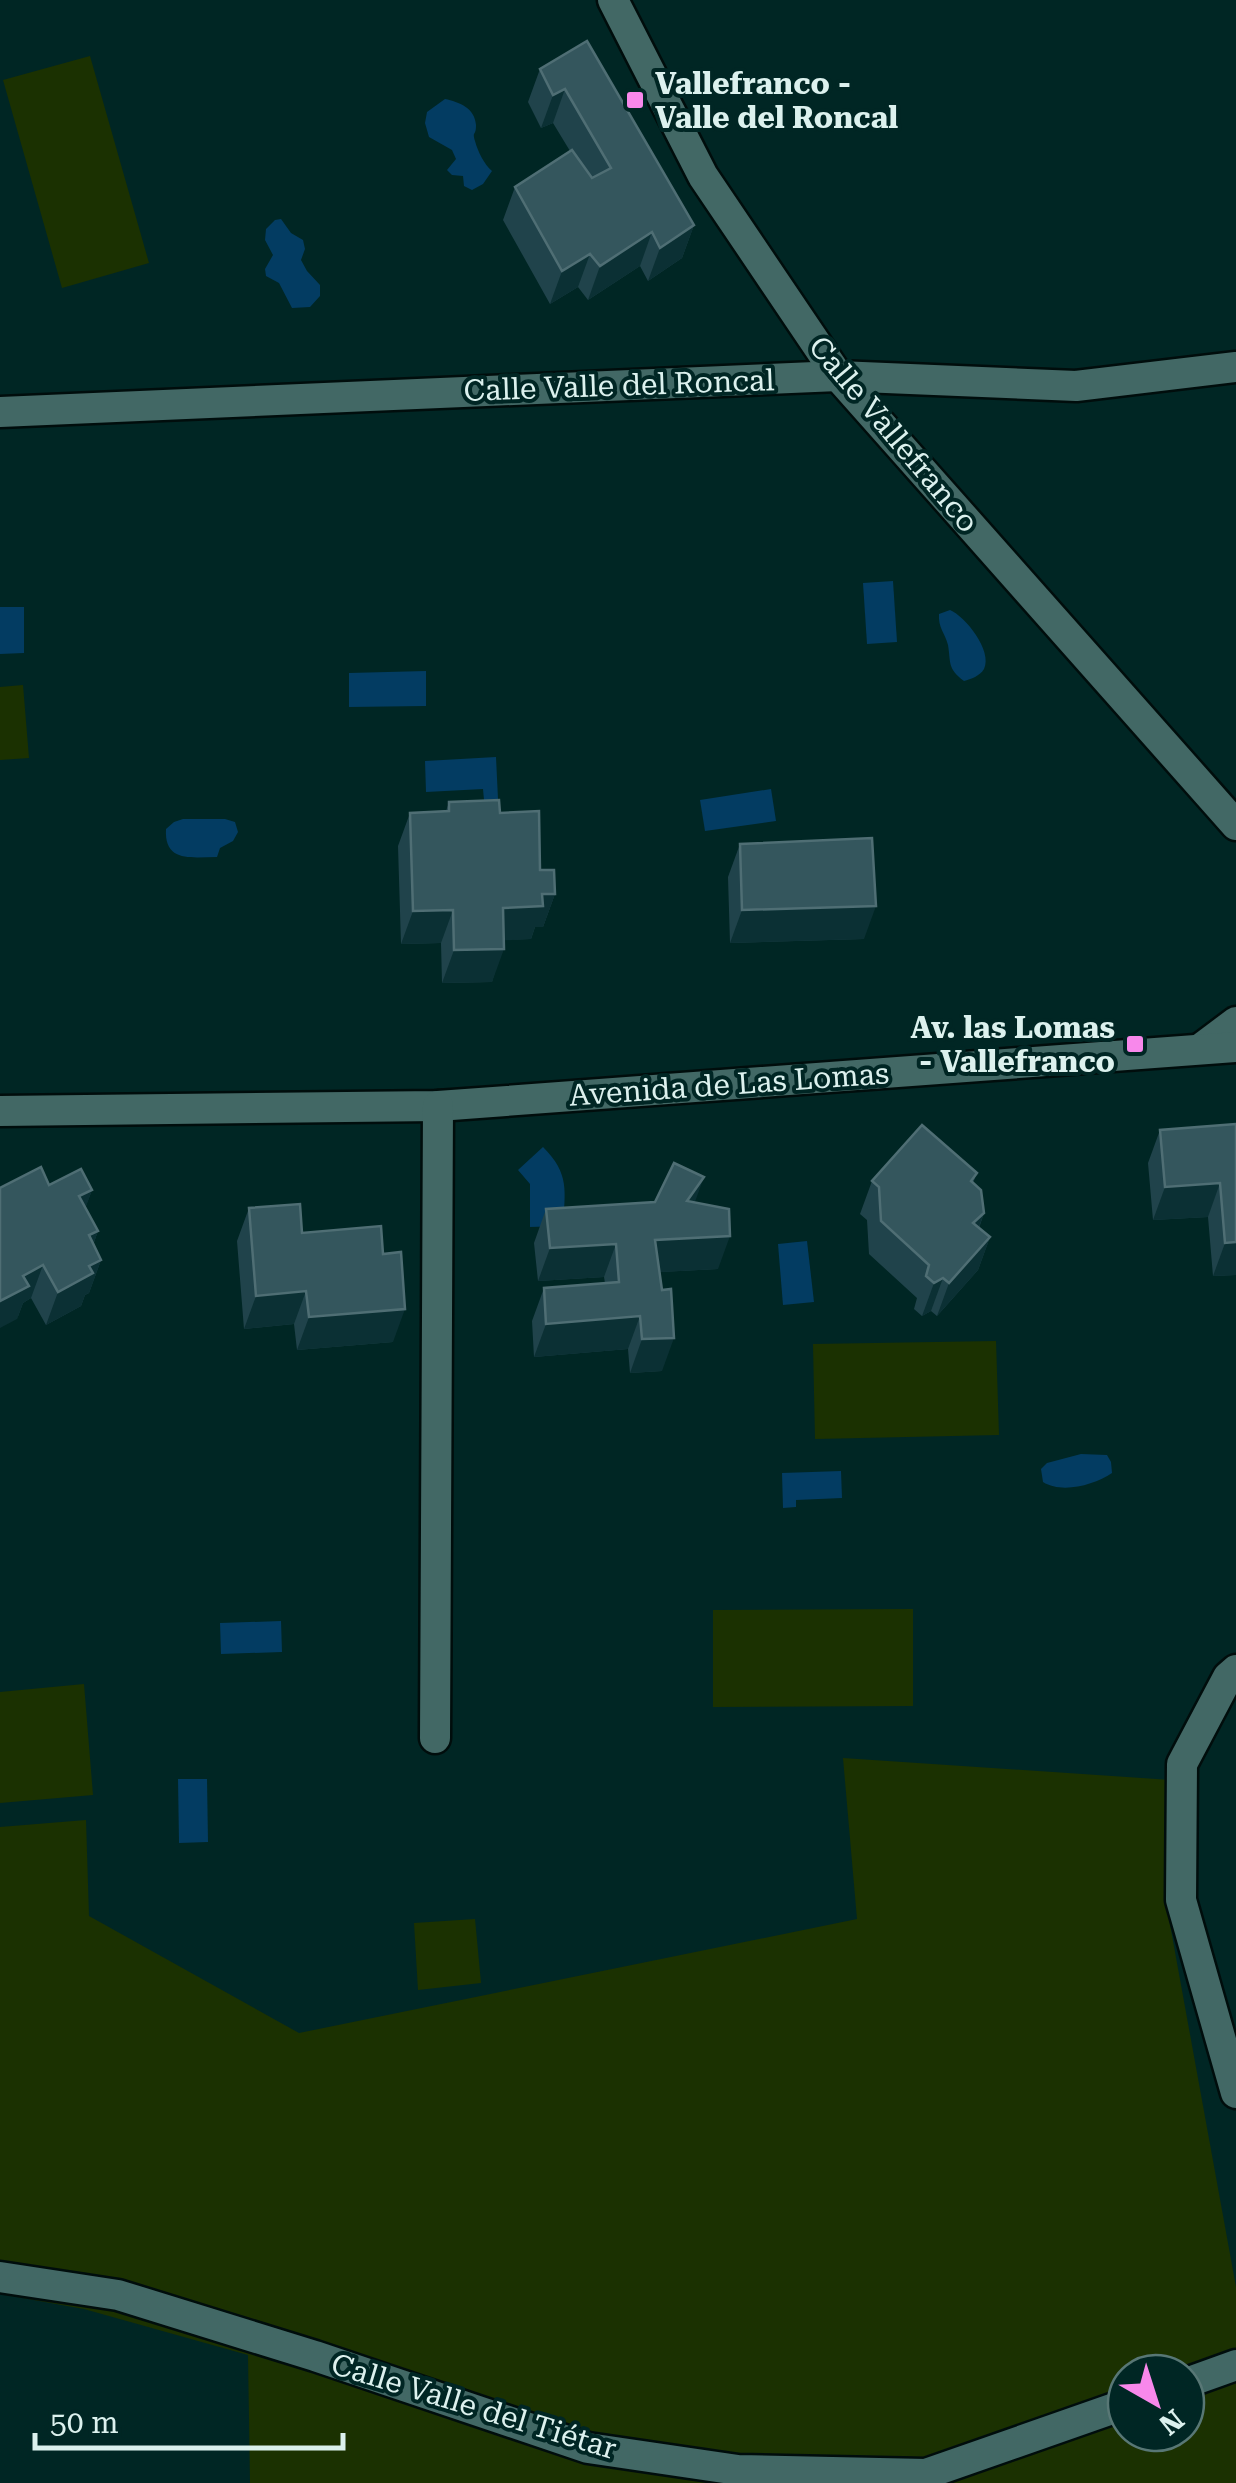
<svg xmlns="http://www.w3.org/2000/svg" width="1236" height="2483" font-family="'Roboto Serif',serif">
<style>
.green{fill:#1b3101;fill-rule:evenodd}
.water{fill:#033c62}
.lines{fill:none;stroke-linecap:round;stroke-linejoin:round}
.minor-casing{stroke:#000d0c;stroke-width:35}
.minor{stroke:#426865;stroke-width:30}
.wall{fill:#20434b}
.shaded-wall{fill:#0b3034}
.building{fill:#34565d;stroke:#4f6e74;stroke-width:2.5}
.poi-dot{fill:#f888eb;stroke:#002624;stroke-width:4}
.labels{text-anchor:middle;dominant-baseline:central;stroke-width:8;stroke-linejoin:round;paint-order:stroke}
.poi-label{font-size:30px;font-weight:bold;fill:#dcf1ee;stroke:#002624;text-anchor:start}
.street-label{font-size:30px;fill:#dcf1ee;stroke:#002624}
</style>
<rect width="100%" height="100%" fill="#002624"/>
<g class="green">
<path d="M90,56L149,263L62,288L3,80Z"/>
<path d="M23,685L29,758L0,760V687Z"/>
<path d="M996,1341L999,1435L815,1439L813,1344Z"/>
<path d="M913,1609V1706L713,1707V1610Z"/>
<path d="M84,1684L93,1795L0,1803V1692Z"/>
<path d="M843,1758L1171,1780L1169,1919L1236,2287V2483H250L248,2355L84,2309L0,2294V1827L86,1820L89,1916L299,2033L857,1919ZM1126,2373H1186V2433H1126Z"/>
<path d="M475,1919L481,1983L418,1990L414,1923Z"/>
</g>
<g class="water">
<path d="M445,99C459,102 475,108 476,125C476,137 472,130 475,141C478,152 484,164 492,171L483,184L472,190L464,186L463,176L452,175L447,170L456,159L452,150L429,137L425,123L427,112Z"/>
<path d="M281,219L291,233L303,240L305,249L301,260L307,271L320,285V296L310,307L292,308L279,283L266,276L265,269L273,255L265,240L266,229L275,220Z"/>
<path d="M893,581L897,642L867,644L863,583Z"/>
<path d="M0,607H24V653L0,654Z"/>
<path d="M950,610C965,616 993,651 984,669C980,676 971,679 964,681C947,668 951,663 948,645C945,633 938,628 939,614Z"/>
<path d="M426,671V706L349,707V673Z"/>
<path d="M496,757L498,799L484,800L483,789L426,792L425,761Z"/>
<path d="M771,789L776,821L705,831L700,800Z"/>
<path d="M183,819H225L235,822L238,832L233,841L220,848L217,857C192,857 164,863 166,829L174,822Z"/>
<path d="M543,1147C570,1174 565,1191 563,1226L530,1227V1184L518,1170Z"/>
<path d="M807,1241L814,1302L783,1305L778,1244Z"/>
<path d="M1081,1454L1107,1455L1111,1462L1112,1473C1094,1485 1062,1494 1043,1482L1041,1469L1047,1463Z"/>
<path d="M841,1471L842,1498L796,1500V1507L783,1508L782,1473Z"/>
<path d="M281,1621L282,1652L221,1654L220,1623Z"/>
<path d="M178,1779H207L208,1842L179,1843Z"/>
</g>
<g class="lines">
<g class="minor-casing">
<g id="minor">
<path d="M613,0L703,176L838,376L1236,825"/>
<path d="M0,412L838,376L1076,386L1236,367"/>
<path d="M1200,1049L1236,1022"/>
<path d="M0,1111L438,1106L1236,1047"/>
<path d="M1236,1670L1228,1677L1182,1764L1181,1900L1236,2093"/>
<path d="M435,1738L438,1106"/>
<path d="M0,2277L118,2295L315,2356L588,2448L738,2470L926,2474L1126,2404"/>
<path d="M1186,2383L1236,2365"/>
</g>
</g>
<use href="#minor" class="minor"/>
</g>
<g class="wall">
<path d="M587,41L694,225L682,258L648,281L640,266L588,300L578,287L550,304L503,220L515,187L570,151L553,123L541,128L528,102L540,69Z"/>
<path d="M449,802L500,813L540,870L555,894L543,927H535L531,939L504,940L492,982L442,983L441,943L401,944L398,846L410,813L446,811Z"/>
<path d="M740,844L864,939L730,943L728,877Z"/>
<path d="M1236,1124V1275L1213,1276L1208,1217L1153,1220L1148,1163L1160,1130Z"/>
<path d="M977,1173L973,1183L984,1213L979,1228L990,1237L978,1270L937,1316L931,1311L922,1316L914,1309L917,1298L869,1254L867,1220L860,1214L872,1181Z"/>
<path d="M49,1185L92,1190L85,1208L98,1231L93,1245L101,1260L89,1293L85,1295L81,1306L46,1325L31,1298L23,1303L17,1319Z"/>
<path d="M695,1203L718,1269L660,1272L662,1371L630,1373L628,1349L534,1357L532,1321L544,1288L605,1283L604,1277L538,1281L534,1243L546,1209Z"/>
<path d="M249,1208L302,1233L383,1254L393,1342L297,1350L294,1324L244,1329L237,1241Z"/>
</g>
<g class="shaded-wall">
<path d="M565,89L553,123L541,128L553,95Z"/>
<path d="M694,225L682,258L648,281L660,248Z"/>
<path d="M652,232L640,266L588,300L600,266Z"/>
<path d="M590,254L578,287L550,304L562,271Z"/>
<path d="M542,894H555L543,927H535L531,939L491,941L503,908Z"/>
<path d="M876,906L864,939L730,943L742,910Z"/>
<path d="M453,910L441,943L401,944L413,911Z"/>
<path d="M504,949L492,982L442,983L454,950Z"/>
<path d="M704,1177L692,1210L687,1201Z"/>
<path d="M1220,1183L1208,1217L1153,1220L1165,1187Z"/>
<path d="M92,1190L80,1223L79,1196Z"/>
<path d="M984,1213L972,1246L973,1223Z"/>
<path d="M98,1231L86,1264L89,1235Z"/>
<path d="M730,1236L718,1269L643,1273L655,1240Z"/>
<path d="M990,1237L978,1270L937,1316L949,1283Z"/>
<path d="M1236,1242V1275L1213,1276L1225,1243Z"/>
<path d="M616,1244L604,1277L538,1281L550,1248Z"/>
<path d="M101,1260L89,1293L85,1295L81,1306L46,1325L58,1292L89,1266Z"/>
<path d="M43,1265L31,1298L23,1303L17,1319L0,1328V1301L23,1276Z"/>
<path d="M943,1278L931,1311L922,1316L934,1283Z"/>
<path d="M306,1291L294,1324L244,1329L256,1296Z"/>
<path d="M405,1309L393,1342L297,1350L309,1317Z"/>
<path d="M640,1316L628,1349L534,1357L546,1324Z"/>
<path d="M674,1338L662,1371L630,1373L642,1339Z"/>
</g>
<g class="building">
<path d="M587,41L694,225L660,248L652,232L600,266L590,254L562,271L515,187L572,150L592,178L611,168L565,89L553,95L540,69Z"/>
<path d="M499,800L500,813L539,811L540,870H554L555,894H542L543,906L503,908L504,949L454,950L453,910L413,911L410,813L449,811V802Z"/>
<path d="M872,838L876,906L742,910L740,844Z"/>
<path d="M1236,1124V1242L1225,1243L1220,1183L1165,1187L1160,1130Z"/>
<path d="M922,1125L977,1173L971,1181L981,1190L984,1213L973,1223L990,1237L949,1283L943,1278L934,1283L926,1276L929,1265L881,1221L879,1187L872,1181Z"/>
<path d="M674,1163L704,1177L687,1201L729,1209L730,1236L655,1240L662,1290L671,1289L674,1338L642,1339L640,1316L546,1324L544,1288L619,1282L616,1244L550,1248L546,1209L655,1202Z"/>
<path d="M41,1167L49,1185L81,1169L92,1190L79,1196L98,1231L89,1235L101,1260L89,1266L93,1273L58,1292L43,1265L23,1276L29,1286L0,1301V1188Z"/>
<path d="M300,1204L302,1233L381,1226L383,1254L401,1252L405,1309L309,1317L306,1291L256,1296L249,1208Z"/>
</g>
<g class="poi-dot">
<rect x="625" y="90" width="20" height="20" rx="5"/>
<rect x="1125" y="1034" width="20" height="20" rx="5"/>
</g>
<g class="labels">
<g class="poi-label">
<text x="655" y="83">Vallefranco -<tspan x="655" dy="34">Valle del Roncal</tspan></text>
<text x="1115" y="1027" text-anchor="end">Av. las Lomas<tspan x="1115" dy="34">- Vallefranco</tspan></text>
</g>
<g class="street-label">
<text transform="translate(619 385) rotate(-2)">Calle Valle del Roncal</text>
<text transform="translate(894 434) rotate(50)">Calle Vallefranco</text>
<text transform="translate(729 1084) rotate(-4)">Avenida de Las Lomas</text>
<text transform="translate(474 2406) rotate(17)">Calle Valle del Tiétar</text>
</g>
</g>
<g transform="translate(1156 2403) rotate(141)"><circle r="48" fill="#002624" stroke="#587775" stroke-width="2.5"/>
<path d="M0-8L18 38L0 25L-18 38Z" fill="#f888eb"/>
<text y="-15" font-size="28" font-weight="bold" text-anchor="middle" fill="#dcf1ee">N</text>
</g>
<path d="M35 2433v15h308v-15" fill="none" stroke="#dcf1ee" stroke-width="5"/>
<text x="50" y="2433" font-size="30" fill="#dcf1ee" stroke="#002624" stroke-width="8" paint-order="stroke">50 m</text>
</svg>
